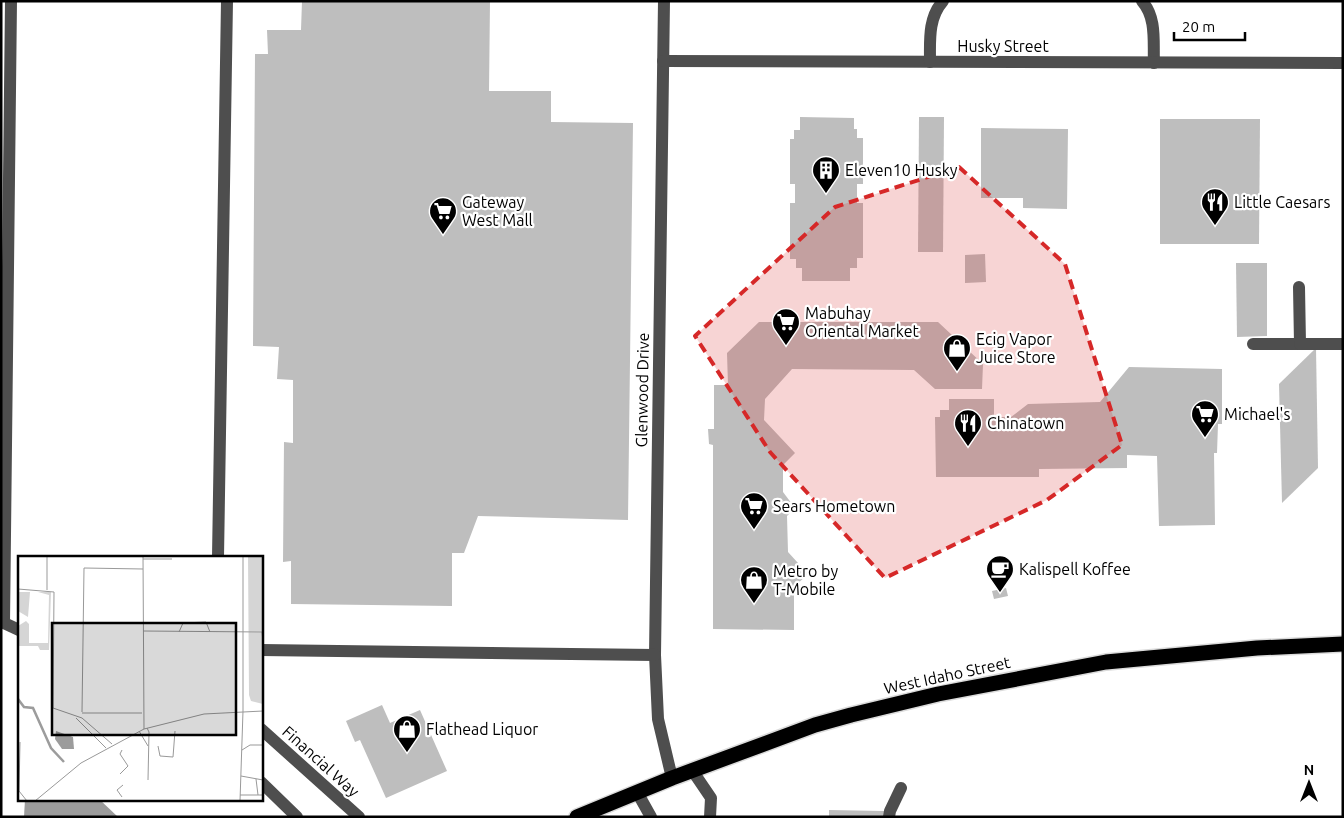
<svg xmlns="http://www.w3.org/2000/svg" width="1344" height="818" font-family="Ubuntu,sans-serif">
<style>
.water{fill:#9c9c9c}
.building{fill:#bebebe}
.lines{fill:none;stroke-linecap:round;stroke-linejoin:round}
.highway-casing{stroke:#dbdbdb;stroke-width:18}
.minor{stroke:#4e4e4e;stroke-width:12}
.highway{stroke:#000;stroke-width:15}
.marked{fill:#d62828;fill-opacity:0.2;stroke:#d62828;stroke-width:4;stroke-dasharray:10 6;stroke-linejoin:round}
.labels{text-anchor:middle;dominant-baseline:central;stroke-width:4.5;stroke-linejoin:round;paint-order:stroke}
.street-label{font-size:16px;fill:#000;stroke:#fff}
.poi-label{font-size:16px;fill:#000;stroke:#fff;text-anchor:start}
.inset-river{fill:none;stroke:#9c9c9c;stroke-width:2.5}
.inset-road{fill:none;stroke:#999;stroke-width:1}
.view{fill:#000;fill-opacity:0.15;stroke:#000;stroke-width:2.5}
.inset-edge{fill:none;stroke:#000;stroke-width:2.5}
</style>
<rect width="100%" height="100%" fill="#fff"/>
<path class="water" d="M25,799H99L118,817H24Z"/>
<g class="building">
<path d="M302,1H490L489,91H551V122L633,123L628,520L478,516L464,553H452V606L291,604V561L283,562L284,442L293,443V380L277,379L279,347L253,346L255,54H268L267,30H301Z"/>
<path d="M800,117L854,118V129H857V138H863V184H857V203H863V258H857V268H850V281H802V268H796V259H790V203H795V184H790V139H794V130H800Z"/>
<path d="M919,117H944L943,252H918Z"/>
<path d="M1160,119H1260L1259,244H1160Z"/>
<path d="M981,128L1068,129L1067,209L1023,208V198H981Z"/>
<path d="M985,254L986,282L965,283V255Z"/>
<path d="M1236,263H1267V336L1237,337Z"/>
<path d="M759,322H938L983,364L982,389H935L914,370L792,369L765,399L764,420L795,453L783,465V492L795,508L787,516L788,552L808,574L794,587V630L713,629V445L709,444L708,429H714V385H728L727,353Z"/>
<path d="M1316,348L1318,468L1282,503L1279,384Z"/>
<path d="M1129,367L1222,369V424H1218L1217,453H1214L1215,525L1159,526L1157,456L1127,455V468L1039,469V477H936L935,417H940V410H949V399H994V417H1011L1028,404L1100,402Z"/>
<path d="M1006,588L1008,596L994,599L992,591Z"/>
<path d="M382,705L390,723L420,710L447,771L386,798L360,740L355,742L346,721Z"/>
<path d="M829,810L884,811V817H829Z"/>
</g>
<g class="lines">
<g class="highway-casing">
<path id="highway" d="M577,817L672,778L815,725L851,715L938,694L1106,662L1257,648L1343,644"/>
</g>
<g class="minor">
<path d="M11,1L4,623L19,630"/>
<path d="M664,1L655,655L658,719L672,778"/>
<path d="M1142,1C1157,18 1153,42 1154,63"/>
<path d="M663,61L1343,63"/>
<path d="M930,62C930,40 928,18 943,1"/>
<path d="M1253,344H1300L1299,287"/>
<path d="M1300,344H1343"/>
<path d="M218,557L227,1"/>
<path d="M261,650L655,655"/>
<path d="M261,729L359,817"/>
<path d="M692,770L711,798L710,817"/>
<path d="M261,782L297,817"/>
<path d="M637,792L651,817"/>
<path d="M889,817L890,811L901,788"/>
</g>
<use href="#highway" class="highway"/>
</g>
<path class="marked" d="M959,167L1065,264L1122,445L1047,500L885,578L770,452L695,336L835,207Z"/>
<defs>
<g id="building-pin" transform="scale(1.4375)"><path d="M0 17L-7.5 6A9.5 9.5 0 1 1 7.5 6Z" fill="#000" stroke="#fff"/><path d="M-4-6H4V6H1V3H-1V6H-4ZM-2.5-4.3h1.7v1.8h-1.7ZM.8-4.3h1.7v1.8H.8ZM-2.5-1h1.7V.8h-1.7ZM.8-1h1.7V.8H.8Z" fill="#fff"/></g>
<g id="restaurant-pin" transform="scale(1.4375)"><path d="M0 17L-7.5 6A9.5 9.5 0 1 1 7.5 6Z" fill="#000" stroke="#fff"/><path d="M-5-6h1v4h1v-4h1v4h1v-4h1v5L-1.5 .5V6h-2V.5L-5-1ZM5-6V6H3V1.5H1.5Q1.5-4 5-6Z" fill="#fff"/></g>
<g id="supermarket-pin" transform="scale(1.4375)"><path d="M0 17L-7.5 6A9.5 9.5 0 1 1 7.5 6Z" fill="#000" stroke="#fff"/><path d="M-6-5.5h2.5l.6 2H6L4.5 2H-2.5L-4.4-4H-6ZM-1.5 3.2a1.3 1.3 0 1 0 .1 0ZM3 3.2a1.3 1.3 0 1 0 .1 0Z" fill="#fff"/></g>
<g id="shop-pin" transform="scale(1.4375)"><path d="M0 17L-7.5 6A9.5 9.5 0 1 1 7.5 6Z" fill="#000" stroke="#fff"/><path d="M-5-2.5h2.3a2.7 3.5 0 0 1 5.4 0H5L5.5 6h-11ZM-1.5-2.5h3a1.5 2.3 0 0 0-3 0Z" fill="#fff"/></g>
<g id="cafe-pin" transform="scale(1.4375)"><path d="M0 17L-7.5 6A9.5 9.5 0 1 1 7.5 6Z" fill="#000" stroke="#fff"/><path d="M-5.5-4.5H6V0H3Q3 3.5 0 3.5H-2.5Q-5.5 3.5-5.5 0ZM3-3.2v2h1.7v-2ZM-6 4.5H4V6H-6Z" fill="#fff"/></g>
</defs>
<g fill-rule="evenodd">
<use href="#building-pin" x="826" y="170"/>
<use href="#restaurant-pin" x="1215" y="202"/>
<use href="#supermarket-pin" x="443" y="211"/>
<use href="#supermarket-pin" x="786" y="322"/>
<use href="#shop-pin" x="957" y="348"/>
<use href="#supermarket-pin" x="1205" y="414"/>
<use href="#restaurant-pin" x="968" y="423"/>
<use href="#supermarket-pin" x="754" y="506"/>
<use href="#cafe-pin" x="1000" y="569"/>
<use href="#shop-pin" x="754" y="580"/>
<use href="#shop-pin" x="407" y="729"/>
</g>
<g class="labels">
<g class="street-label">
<text x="1003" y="46">Husky Street</text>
<text transform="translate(642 390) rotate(-89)">Glenwood Drive</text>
<text transform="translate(947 675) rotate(-12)">West Idaho Street</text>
<text transform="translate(321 761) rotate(42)">Financial Way</text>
</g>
<g class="poi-label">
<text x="845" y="170">Eleven10 Husky</text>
<text x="462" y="202">Gateway<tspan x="462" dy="18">West Mall</tspan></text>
<text x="1234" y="202">Little Caesars</text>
<text x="805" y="313">Mabuhay<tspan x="805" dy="18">Oriental Market</tspan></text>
<text x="976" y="339">Ecig Vapor<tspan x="976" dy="18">Juice Store</tspan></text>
<text x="1224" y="414">Michael's</text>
<text x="987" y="423">Chinatown</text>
<text x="773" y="506">Sears Hometown</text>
<text x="1019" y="569">Kalispell Koffee</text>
<text x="773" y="571">Metro by<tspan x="773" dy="18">T-Mobile</tspan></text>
<text x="426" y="729">Flathead Liquor</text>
</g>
</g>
<g transform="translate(18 556)">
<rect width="245" height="245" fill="#fff"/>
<path d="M230,0H245V148L233,145L231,139ZM0,36H12L10,61L0,55ZM20,36H33L31,94H22L20,90H0V70L8,65L11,68V87H30L31,39Z" fill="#d5d5d5"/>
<path d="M38,175L55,181L56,193H44L37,183Z" fill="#9c9c9c"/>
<path class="inset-river" d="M0,143L6,151L15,152L33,192L46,206"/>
<path class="inset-road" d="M125,0L126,173M225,0V155M125,3H154M0,33L36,36L35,152L64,162L94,188M29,34V0M125,75L244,76L245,86M161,76L165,67L188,66L192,76M64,156L66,12L125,13M64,157H124M58,162L88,192M129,172L131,176L130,224M121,175L130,190M2,186L1,235L9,245M140,190L142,200L155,201L157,175M224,194L232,189H245M102,218L110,210L102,198L104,194M223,220L245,224M238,223L240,239M222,239H245M104,241L99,234L105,229M17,245L63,207L126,173L186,158L245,155M222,245L225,155"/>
<path class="view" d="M34,67H218V179H34Z"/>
<rect width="245" height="245" class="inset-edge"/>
</g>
<rect width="1344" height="818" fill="none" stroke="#000000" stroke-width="5"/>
<g transform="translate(1309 783)" stroke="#ffffff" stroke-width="4" paint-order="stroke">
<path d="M0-4L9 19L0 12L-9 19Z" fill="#000000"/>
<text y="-8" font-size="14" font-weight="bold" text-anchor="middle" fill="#000000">N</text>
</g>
<path d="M1174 32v8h71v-8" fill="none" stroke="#000000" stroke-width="2.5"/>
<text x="1182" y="32" font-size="15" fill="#000000" stroke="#ffffff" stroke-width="4" paint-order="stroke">20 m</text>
</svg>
